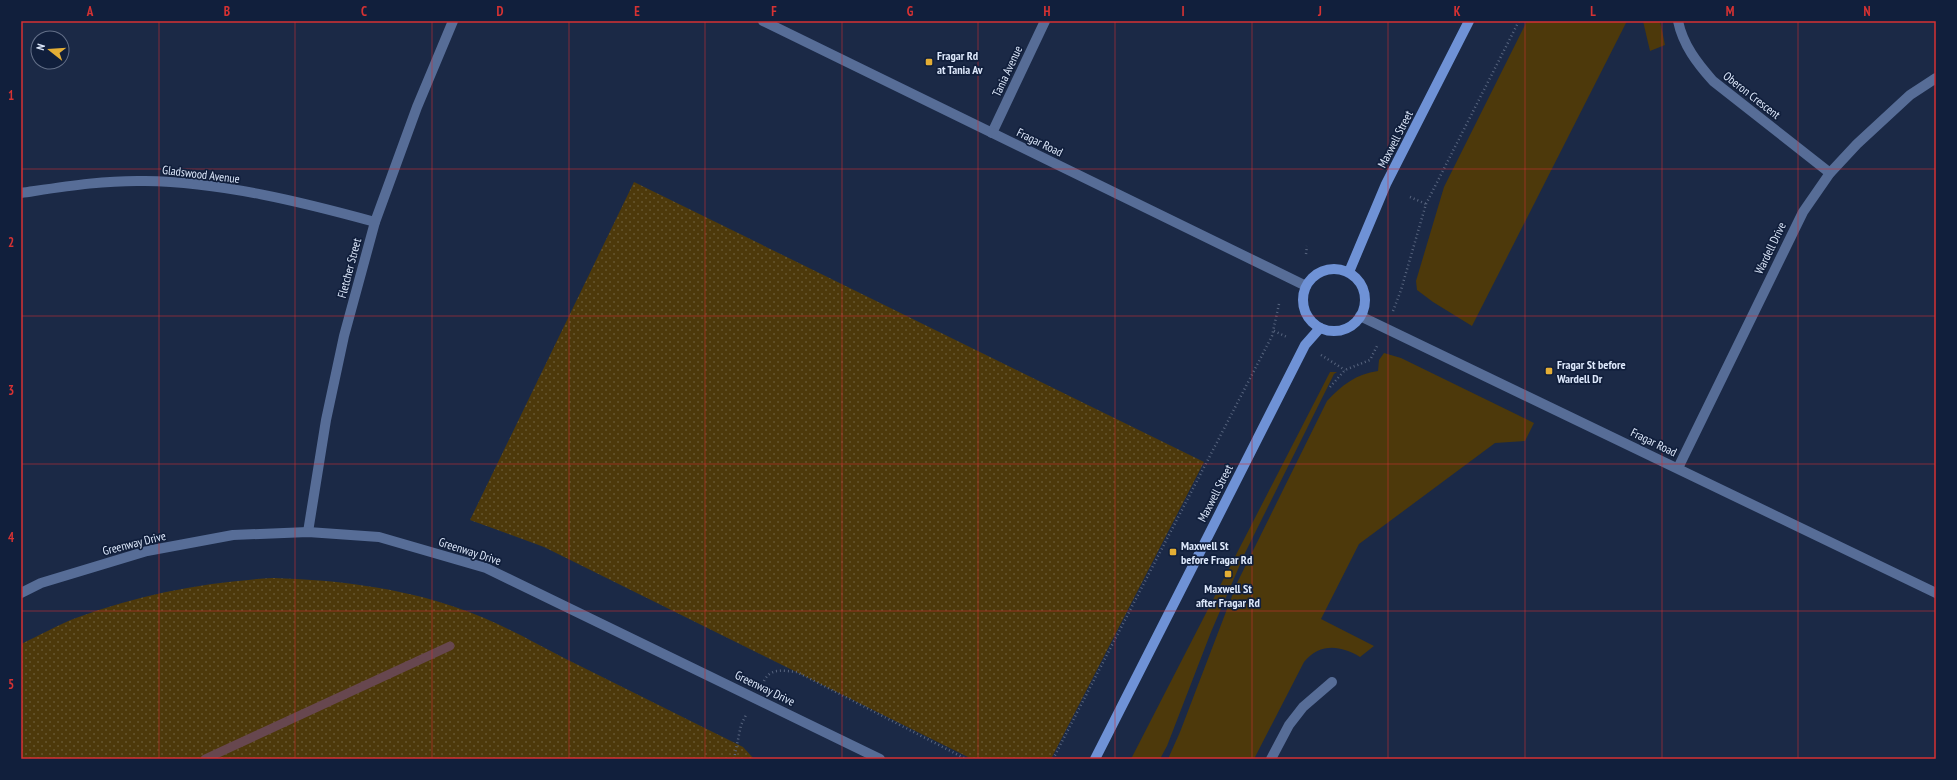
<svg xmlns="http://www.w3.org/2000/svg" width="1957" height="780" font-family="'PT Sans Narrow',sans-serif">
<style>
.green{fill:#4d390b}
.park{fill:url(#park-dots)}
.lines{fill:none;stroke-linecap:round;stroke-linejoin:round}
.stream{stroke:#67474f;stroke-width:9}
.path{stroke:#58657f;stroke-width:2.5;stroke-dasharray:1 3;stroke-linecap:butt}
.minor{stroke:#576d97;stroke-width:10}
.tertiary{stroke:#576d97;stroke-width:10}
.secondary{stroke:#6f92d6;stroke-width:10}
.grid{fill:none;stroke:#d63233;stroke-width:1;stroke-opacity:0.55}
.poi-dot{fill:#e4ae35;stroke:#111f3c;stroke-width:1.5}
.labels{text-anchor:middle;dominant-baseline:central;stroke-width:3.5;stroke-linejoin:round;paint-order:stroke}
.poi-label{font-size:12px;font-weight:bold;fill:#dde8fb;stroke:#111f3c;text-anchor:start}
.street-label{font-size:12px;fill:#dde8fb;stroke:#111f3c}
.neatline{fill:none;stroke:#d63233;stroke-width:1.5}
.grid-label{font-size:13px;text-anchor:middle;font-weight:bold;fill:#d63233}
</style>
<defs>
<pattern id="park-dots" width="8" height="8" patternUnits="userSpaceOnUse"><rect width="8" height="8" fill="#4d390b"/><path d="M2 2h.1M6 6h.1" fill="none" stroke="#66562f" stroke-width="1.8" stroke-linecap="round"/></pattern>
</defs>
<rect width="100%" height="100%" fill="#1b2946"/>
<g class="green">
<path d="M1527,21H1627L1472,326L1433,302L1417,290L1416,281L1444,187Z"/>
<path d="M1643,21H1660L1665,45L1650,51Z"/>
<path d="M1384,353L1401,358L1534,423L1525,441L1495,443L1359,544L1321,619L1374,646L1360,657C1340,645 1320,643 1304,662L1254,759H1168L1180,732L1237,583L1327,401C1342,385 1356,374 1378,371L1379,360Z"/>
<path d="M1330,372H1337L1334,374L1245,553L1211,632L1167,746L1160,759H1131Z"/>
</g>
<g class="park">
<path d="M634,182L1204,462L1051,759H972L544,547L470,520Z"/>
<path d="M273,578C335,580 398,587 458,608C494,620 530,640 564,658C624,688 683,717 743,747L754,759H21V644C39,636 57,625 76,618C140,594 205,582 273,578Z"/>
</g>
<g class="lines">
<path class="stream" d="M205,759L450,646"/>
<g class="path">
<path d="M1410,197L1426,204"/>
<path d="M1306,254L1307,246"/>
<path d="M1393,311L1401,290L1426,204L1519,21"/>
<path d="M1274,331L1287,337"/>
<path d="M1321,355L1345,370"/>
<path d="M1330,387L1345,370L1370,360L1377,346"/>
<path d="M764,681C771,667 784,671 797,672L966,759"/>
<path d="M734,759L741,725L746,715"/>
<path d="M1053,759L1272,336L1279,304"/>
</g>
<g class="minor">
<path d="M1678,21C1683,45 1697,63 1713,81L1830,173"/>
<path d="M992,133L1045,21"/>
<path d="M21,193C62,187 103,180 145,181C221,182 302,202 375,222"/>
<path d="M1678,468L1803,212L1830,173L1857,144L1910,95L1936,78"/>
<path d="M308,532L326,420L344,336L375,222L417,107L453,21"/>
<path d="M21,593L41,583L147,551L233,535L308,532L379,537L486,568L880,759"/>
<path d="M1271,759L1289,725L1303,707L1332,682"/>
</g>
<g class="tertiary">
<path d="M763,21L1306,286"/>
<path d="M1360,316L1936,593"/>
</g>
<g class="secondary">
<circle cx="1334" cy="300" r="31"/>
<path d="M1349,272L1386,184L1469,21"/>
<path d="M1095,759L1305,345L1320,328"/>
</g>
</g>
<path class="grid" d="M159,21V759M295,21V759M432,21V759M569,21V759M705,21V759M842,21V759M978,21V759M1115,21V759M1252,21V759M1388,21V759M1525,21V759M1662,21V759M1798,21V759M21,169H1936M21,316H1936M21,464H1936M21,611H1936"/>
<g class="poi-dot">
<rect x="925" y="58" width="8" height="8" rx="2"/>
<rect x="1545" y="367" width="8" height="8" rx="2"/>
<rect x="1169" y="548" width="8" height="8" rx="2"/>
<rect x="1224" y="570" width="8" height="8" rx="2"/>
</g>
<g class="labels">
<g class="poi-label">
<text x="937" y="55">Fragar Rd<tspan x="937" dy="14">at Tania Av</tspan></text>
<text x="1557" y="364">Fragar St before<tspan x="1557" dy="14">Wardell Dr</tspan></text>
<text x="1181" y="545">Maxwell St<tspan x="1181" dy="14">before Fragar Rd</tspan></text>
<text x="1228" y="588" text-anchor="middle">Maxwell St<tspan x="1228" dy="14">after Fragar Rd</tspan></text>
</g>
<g class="street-label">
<text transform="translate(1007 71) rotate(-65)">Tania Avenue</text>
<text transform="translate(1752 95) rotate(38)">Oberon Crescent</text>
<text transform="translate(1395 139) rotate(-63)">Maxwell Street</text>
<text transform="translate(1040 142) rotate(26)">Fragar Road</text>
<text transform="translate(201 174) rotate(7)">Gladswood Avenue</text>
<text transform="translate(1770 248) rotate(-64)">Wardell Drive</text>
<text transform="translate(349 268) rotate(-75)">Fletcher Street</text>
<text transform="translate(1654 442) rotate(26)">Fragar Road</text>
<text transform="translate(1215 493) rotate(-63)">Maxwell Street</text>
<text transform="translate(134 543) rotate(-14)">Greenway Drive</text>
<text transform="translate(470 551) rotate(18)">Greenway Drive</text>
<text transform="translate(765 688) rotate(26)">Greenway Drive</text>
</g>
</g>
<rect width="1957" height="780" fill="none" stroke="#111f3c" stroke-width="44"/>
<g transform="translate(50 50) rotate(287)"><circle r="19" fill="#111f3c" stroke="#636f88"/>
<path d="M0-3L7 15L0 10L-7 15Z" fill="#e4ae35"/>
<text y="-6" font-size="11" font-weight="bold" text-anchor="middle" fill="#dde8fb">N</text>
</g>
<rect x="22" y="22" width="1913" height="736" class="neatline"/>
<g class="grid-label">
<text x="90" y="16">A</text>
<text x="227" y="16">B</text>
<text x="364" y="16">C</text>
<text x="500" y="16">D</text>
<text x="637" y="16">E</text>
<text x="774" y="16">F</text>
<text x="910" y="16">G</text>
<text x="1047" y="16">H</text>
<text x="1183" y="16">I</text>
<text x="1320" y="16">J</text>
<text x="1457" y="16">K</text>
<text x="1593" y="16">L</text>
<text x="1730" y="16">M</text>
<text x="1867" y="16">N</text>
<text x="11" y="100">1</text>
<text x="11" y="247">2</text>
<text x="11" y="395">3</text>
<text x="11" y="542">4</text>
<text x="11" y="689">5</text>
</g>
</svg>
